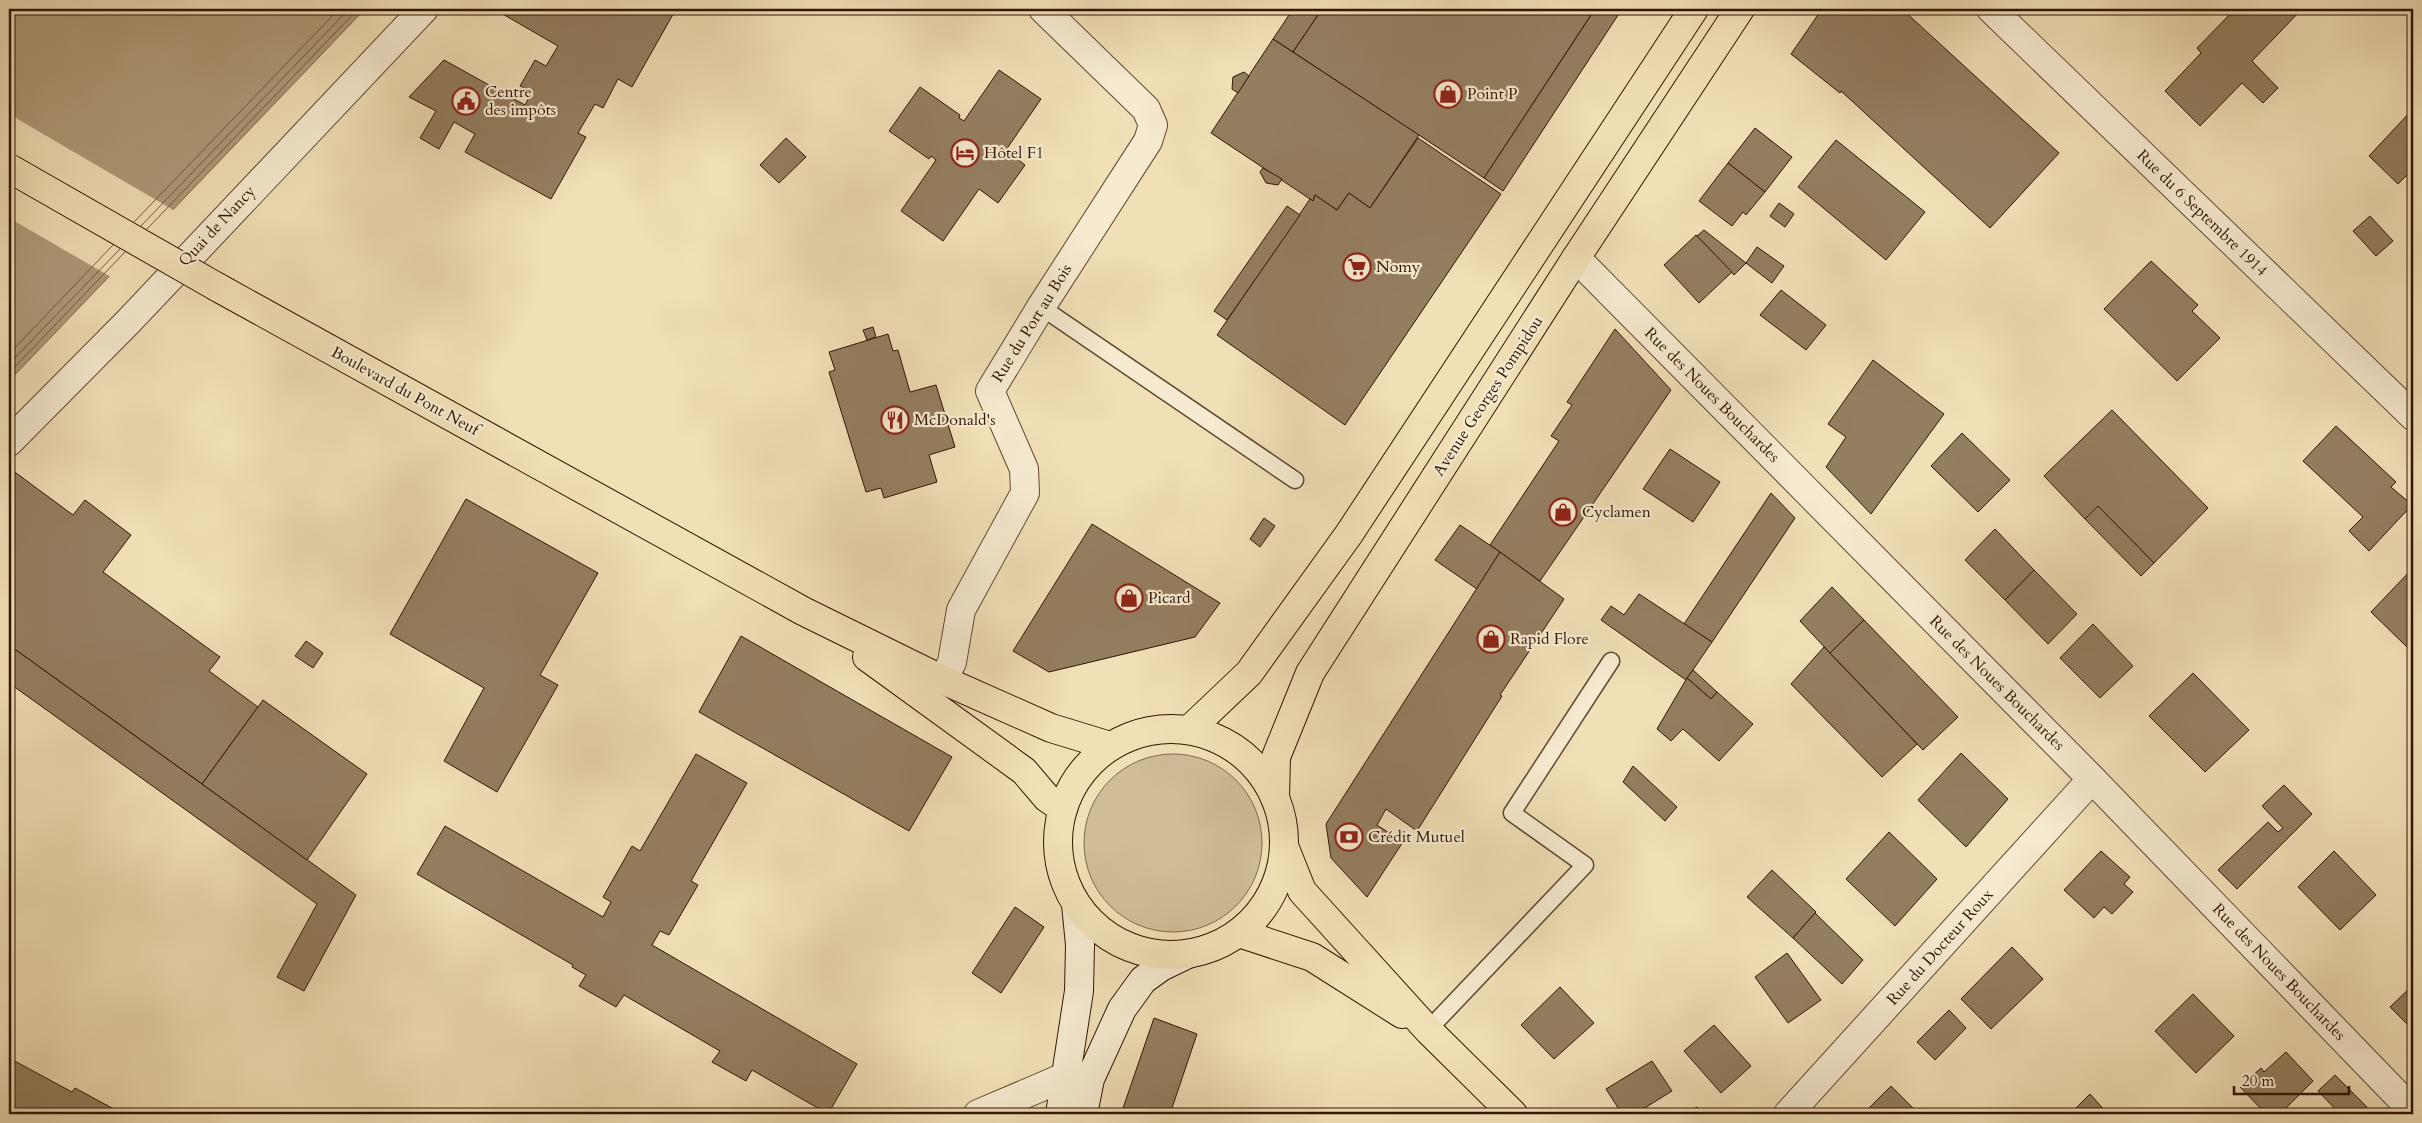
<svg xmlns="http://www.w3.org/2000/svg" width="2422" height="1123" font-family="Cardo,serif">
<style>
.green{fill:#d0bd98;stroke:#80694e}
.water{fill:#af9a79;stroke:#7c654a}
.pier{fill:#f1dfb6}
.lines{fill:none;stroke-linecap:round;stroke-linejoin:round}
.shore{stroke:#70583e;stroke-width:1}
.building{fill:#947e60;stroke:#301503}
.lane-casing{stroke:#604830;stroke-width:19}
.street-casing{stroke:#604830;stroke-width:30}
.secondary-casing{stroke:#301503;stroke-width:30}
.primary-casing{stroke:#301503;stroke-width:30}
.lane{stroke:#f6ead0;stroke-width:16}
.street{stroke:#f6ead0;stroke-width:28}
.secondary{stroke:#f6ead0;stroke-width:28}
.primary{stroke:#f1dfb6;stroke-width:28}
.primary-bridge-casing{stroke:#301503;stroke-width:30;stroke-linecap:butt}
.primary-bridge{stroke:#f1dfb6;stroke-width:28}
.labels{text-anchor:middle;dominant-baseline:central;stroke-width:4.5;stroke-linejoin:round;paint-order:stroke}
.poi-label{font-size:16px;fill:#301503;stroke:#f6ead0;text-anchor:start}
.street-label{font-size:16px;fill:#301503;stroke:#f6ead0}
</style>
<rect width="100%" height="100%" fill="#f1dfb6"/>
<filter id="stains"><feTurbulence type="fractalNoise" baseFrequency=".004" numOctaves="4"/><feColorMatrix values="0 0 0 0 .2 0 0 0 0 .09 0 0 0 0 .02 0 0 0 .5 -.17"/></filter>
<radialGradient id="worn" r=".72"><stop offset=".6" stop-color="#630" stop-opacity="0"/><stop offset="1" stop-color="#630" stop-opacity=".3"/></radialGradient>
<circle class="green" cx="1173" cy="843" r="89"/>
<path class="water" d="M9,9H365L9,381Z"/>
<path class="pier" d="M9,114L175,211L111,277L9,218Z"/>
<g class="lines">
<g class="shore">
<path d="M134,222L339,9"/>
<path d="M141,226L349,9"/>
<path d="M147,229L358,9"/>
<path d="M9,354L113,245"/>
<path d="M9,364L120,249"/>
<path d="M9,373L125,252"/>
</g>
</g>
<g class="building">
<path d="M494,9H676L632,87L618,79L603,108L595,104L578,133L586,137L551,199L465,152L475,134L454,122L439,149L420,138L436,111L409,97L444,60L525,105L532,92L520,86L535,60L546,66L558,46Z"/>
<path d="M1293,9H1322L1293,52L1273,39Z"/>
<path d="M1322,9H1595L1484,178L1293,52Z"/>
<path d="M1595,9H1622L1503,191L1484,178Z"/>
<path d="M1822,9H1902L2059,153L1990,228L1841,91L1840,93L1791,54Z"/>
<path d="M2235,9H2302L2252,61L2278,88L2263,103L2242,83L2200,126L2165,91L2201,53L2197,48Z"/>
<path d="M1273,39L1419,135L1370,208L1349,193L1337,210L1315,195L1313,201L1211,133Z"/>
<path d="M999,70L1041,99L1006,150L1025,165L998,203L979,189L943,241L901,211L936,160L931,156L929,159L889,131L920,87L960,115L959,118L964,121Z"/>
<path d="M1244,72L1249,76L1238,93L1232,89L1233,77Z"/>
<path d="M2412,110L2413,169L2398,184L2369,156Z"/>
<path d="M1755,128L1792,157L1765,192L1728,163Z"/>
<path d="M786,138L806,157L779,183L760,165Z"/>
<path d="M1418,138L1501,194L1345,425L1217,335L1310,199L1313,201L1315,195L1337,210L1349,193L1370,208Z"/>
<path d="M1836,140L1925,212L1886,260L1798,187Z"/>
<path d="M1728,163L1765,192L1746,215L1743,212L1732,226L1699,201Z"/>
<path d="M1263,168L1282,179L1278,185L1266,183L1260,172Z"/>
<path d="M1779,203L1794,214L1785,227L1770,216Z"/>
<path d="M1287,206L1300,215L1227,320L1214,311Z"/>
<path d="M2370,216L2393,241L2376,256L2353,231Z"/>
<path d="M1704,230L1746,263L1734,275L1697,236Z"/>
<path d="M1696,235L1732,272L1699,303L1664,265Z"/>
<path d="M1757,247L1784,266L1772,283L1746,263Z"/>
<path d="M2151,261L2198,305L2192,311L2220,338L2177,381L2104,309Z"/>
<path d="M1781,290L1826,325L1806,350L1760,315Z"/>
<path d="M873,327L876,337L867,340L863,330Z"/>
<path d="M1615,329L1671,390L1540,581L1490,545L1559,441L1551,436L1572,405L1567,402Z"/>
<path d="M888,334L893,351L898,350L910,392L936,385L955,447L929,455L937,482L884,498L881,488L866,492L829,372L835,370L829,352Z"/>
<path d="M1873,360L1944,414L1871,514L1826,467L1846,437L1828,424Z"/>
<path d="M2112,410L2208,508L2154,563L2098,506L2085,519L2044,476Z"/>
<path d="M2336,426L2396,482L2391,487L2412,505L2369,551L2349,531L2363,517L2303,461Z"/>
<path d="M1962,433L2010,480L1978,512L1931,466Z"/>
<path d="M1670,449L1720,482L1693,522L1643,489Z"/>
<path d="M12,470L73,515L85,500L131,535L103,572L220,657L209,671L258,707L202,784L9,645V473Z"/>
<path d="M1771,493L1795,518L1712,642L1684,624Z"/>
<path d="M466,499L598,573L540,675L558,685L497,792L444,761L484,688L390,634Z"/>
<path d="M2098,506L2154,563L2141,576L2085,519Z"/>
<path d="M1264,518L1275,526L1260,547L1250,539Z"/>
<path d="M1092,524L1220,603L1195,637L1049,672L1013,651Z"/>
<path d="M1460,525L1500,552L1477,589L1435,560Z"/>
<path d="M1995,529L2034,570L2005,600L1965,560Z"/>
<path d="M1500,552L1564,599L1500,695L1502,696L1417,831L1386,809L1377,825L1403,842L1367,897L1331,858L1326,824Z"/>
<path d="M2413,568V640L2407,647L2371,612Z"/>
<path d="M2034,570L2077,614L2048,644L2005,600Z"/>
<path d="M1832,587L1864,620L1830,653L1800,621Z"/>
<path d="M1639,594L1712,642L1686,680L1601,620L1611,606L1624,615Z"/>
<path d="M1864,620L1958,717L1923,750L1830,653Z"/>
<path d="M2093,624L2133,666L2100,698L2060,658Z"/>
<path d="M741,636L952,757L909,831L699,712Z"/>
<path d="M306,641L323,653L313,668L295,656Z"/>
<path d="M9,645L356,895L304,991L277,977L317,904L9,683Z"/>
<path d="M1824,647L1917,744L1882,777L1791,684Z"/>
<path d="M1693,670L1717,692L1711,699L1687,678Z"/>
<path d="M2193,673L2249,730L2205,772L2149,716Z"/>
<path d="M1687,678L1711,699L1717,692L1753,724L1719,761L1683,729L1671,741L1657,729Z"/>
<path d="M263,700L367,774L307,860L202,784Z"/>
<path d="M1961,753L2008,799L1966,847L1918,800Z"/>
<path d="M696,754L747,783L691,881L698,885L669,935L660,931L652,945L857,1064L828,1114L752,1070L746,1081L712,1062L720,1051L624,995L616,1007L579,986L586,975L572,967L573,965L417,874L445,826L603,917L611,902L603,897L632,846L640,851Z"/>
<path d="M1633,766L1677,807L1665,821L1623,782Z"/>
<path d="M2284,785L2312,814L2237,889L2218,870L2268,822L2278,832L2283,828L2262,806Z"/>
<path d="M1889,832L1937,879L1895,926L1846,879Z"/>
<path d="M2101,851L2130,877L2124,884L2133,892L2112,914L2104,907L2094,918L2064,890Z"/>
<path d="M2334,851L2376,895L2340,930L2298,887Z"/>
<path d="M1772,870L1816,912L1793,938L1747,897Z"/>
<path d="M1015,907L1044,927L1001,993L972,973Z"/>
<path d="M1815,913L1863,960L1842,984L1793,938Z"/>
<path d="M2012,947L2043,979L1991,1029L1961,999Z"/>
<path d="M1787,953L1821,1000L1788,1023L1755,977Z"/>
<path d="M2413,985V1030L2390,1007Z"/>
<path d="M1560,987L1594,1023L1554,1059L1521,1025Z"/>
<path d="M2193,994L2234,1036L2196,1073L2155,1031Z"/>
<path d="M1949,1010L1966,1028L1935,1060L1917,1042Z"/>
<path d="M1154,1018L1197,1034L1170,1114H1132L1122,1111Z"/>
<path d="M1714,1025L1751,1066L1721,1093L1684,1051Z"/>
<path d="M2286,1052L2313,1081L2280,1114H2266L2240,1087L2261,1068L2264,1072Z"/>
<path d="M9,1058L72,1092L75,1088L123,1114H9Z"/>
<path d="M1652,1061L1672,1091L1635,1114H1622L1606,1089Z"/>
<path d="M2335,1075L2367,1107L2359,1114H2340L2318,1091Z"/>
<path d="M1891,1086L1919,1114H1863Z"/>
<path d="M2090,1094L2108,1114H2070Z"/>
<path d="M1697,1107L1702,1114H1686Z"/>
</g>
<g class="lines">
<g class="lane-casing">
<g id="lane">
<path d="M1041,307L1295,480"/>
<path d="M1428,1030L1585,865L1512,813L1611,661"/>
</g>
</g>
<g class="street-casing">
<g id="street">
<path d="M1991,9L2413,416"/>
<path d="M1576,258L2092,779L2413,1111"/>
<path d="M9,442L128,322L424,9"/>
<path d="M943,680L952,662L961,610L1025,493L1024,469L990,391L1041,307L1148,141L1153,125L1146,109L1043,9"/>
<path d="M978,1114L1067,1076"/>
<path d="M1788,1114L2092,779"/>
</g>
</g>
<g class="secondary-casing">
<g id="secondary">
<path d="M1060,1114L1079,991L1080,945L1076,904"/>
<path d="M1083,1114L1090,1079L1122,1009L1143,980L1161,967L1188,954"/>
</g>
</g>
<g class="primary-casing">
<g id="primary">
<path d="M217,287L803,611L943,680L1051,728L1110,746"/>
<path d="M867,657L1024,771L1047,798L1063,809"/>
<circle cx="1171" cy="842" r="113"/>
<path d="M1189,730L1249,673L1349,534L1694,9"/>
<path d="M1275,798L1276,757L1310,673L1576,258L1740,9"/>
<path d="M1284,846L1302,891L1428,1030L1513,1114"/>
<path d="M1239,933L1312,957L1402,1014"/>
</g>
</g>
<use href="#lane" class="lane"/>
<use href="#street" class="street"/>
<use href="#secondary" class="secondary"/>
<use href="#primary" class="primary"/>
<g class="primary-bridge-casing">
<path id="primary-bridge" d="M9,168L217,287"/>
</g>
<use href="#primary-bridge" class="primary-bridge"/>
</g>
<defs>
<g id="shop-ring" transform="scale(1.4375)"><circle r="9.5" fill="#f6ead0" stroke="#8f2418" stroke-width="1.5"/><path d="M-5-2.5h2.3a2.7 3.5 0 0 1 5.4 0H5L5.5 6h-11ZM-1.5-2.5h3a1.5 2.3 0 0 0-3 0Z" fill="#8f2418"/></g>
<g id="civic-ring" transform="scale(1.4375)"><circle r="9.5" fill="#f6ead0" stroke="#8f2418" stroke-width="1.5"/><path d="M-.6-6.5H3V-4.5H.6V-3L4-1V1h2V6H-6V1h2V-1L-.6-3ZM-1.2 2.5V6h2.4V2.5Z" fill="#8f2418"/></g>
<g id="hotel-ring" transform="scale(1.4375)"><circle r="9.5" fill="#f6ead0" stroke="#8f2418" stroke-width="1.5"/><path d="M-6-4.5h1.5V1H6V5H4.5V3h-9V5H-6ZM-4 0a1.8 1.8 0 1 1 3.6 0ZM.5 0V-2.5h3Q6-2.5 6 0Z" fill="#8f2418"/></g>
<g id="supermarket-ring" transform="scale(1.4375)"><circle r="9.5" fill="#f6ead0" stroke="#8f2418" stroke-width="1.5"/><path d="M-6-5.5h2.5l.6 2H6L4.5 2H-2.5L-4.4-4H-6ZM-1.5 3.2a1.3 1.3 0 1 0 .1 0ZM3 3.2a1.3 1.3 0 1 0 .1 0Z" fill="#8f2418"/></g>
<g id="restaurant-ring" transform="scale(1.4375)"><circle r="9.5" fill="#f6ead0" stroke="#8f2418" stroke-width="1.5"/><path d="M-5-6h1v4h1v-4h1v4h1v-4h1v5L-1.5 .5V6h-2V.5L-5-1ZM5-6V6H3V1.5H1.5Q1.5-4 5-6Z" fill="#8f2418"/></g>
<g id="bank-ring" transform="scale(1.4375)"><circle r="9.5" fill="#f6ead0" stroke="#8f2418" stroke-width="1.5"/><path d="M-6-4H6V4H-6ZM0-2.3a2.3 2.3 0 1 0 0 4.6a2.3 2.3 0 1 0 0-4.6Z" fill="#8f2418"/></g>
</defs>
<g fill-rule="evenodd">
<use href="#shop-ring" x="1448" y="94"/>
<use href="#civic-ring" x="466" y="101"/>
<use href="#hotel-ring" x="965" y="153"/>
<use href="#supermarket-ring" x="1357" y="267"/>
<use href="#restaurant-ring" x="895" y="420"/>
<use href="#shop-ring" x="1563" y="512"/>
<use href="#shop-ring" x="1129" y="598"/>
<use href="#shop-ring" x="1491" y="639"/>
<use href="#bank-ring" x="1349" y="837"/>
</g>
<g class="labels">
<g class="poi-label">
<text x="485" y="92">Centre<tspan x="485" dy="18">des impôts</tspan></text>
<text x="1467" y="94">Point P</text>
<text x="984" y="153">Hôtel F1</text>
<text x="1376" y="267">Nomy</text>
<text x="914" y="420">McDonald's</text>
<text x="1582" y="512">Cyclamen</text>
<text x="1148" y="598">Picard</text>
<text x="1510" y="639">Rapid Flore</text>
<text x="1368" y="837">Crédit Mutuel</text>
</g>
<g class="street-label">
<text transform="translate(2202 213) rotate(44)">Rue du 6 Septembre 1914</text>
<text transform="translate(217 226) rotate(-47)">Quai de Nancy</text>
<text transform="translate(1032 323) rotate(-58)">Rue du Port au Bois</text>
<text transform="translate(405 391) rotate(29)">Boulevard du Pont Neuf</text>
<text transform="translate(1712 395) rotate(45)">Rue des Noues Bouchardes</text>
<text transform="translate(1488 396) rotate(-57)">Avenue Georges Pompidou</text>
<text transform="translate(1997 683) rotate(45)">Rue des Noues Bouchardes</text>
<text transform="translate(1940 947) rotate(-48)">Rue du Docteur Roux</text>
<text transform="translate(2279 972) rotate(46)">Rue des Noues Bouchardes</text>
</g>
</g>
<rect width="2422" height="1123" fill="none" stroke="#f1dfb6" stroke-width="30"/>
<rect x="10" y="10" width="2402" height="1103" fill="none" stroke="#301503" stroke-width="2.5"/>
<rect x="15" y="15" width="2392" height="1093" fill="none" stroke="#301503"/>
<path d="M2234 1086v8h115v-8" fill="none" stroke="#301503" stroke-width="2.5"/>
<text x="2242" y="1086" font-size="15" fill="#301503" stroke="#f6ead0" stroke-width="4" paint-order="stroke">20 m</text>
<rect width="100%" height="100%" filter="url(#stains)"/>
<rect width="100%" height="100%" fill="url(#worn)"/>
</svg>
